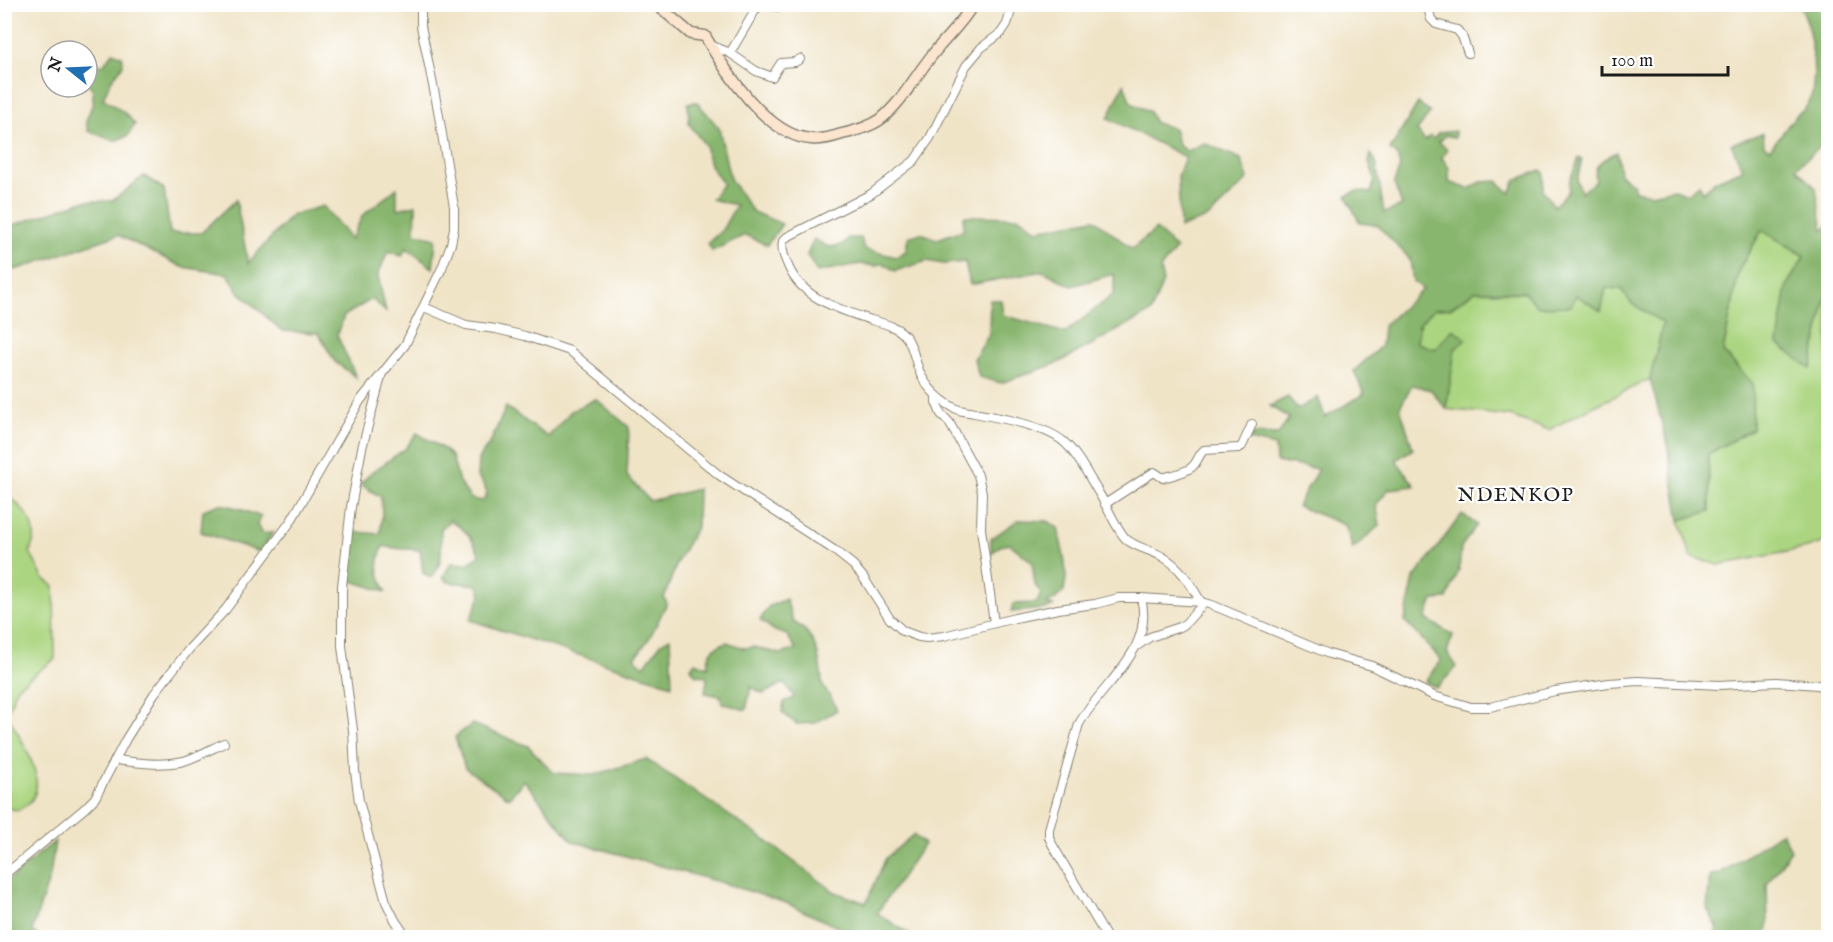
<svg xmlns="http://www.w3.org/2000/svg" width="1833" height="942" font-family="'IM FELL English',serif">
<style>
.green{fill:#abd580;stroke:#64784e;stroke-width:1.5}
.forest{fill:#88b66e;stroke:#526945;stroke-width:1.5}
.lines{fill:none;stroke-linecap:round;stroke-linejoin:round}
.street-casing{stroke:#868072;stroke-width:10}
.secondary-casing{stroke:#868072;stroke-width:13}
.street{stroke:#fff;stroke-width:8}
.secondary{stroke:#fce5cf;stroke-width:10}
.labels{text-anchor:middle;dominant-baseline:central;stroke-width:4.5;stroke-linejoin:round;paint-order:stroke}
.quarter-label{font-size:20px;letter-spacing:1.5px;fill:#1c1c1c;stroke:#fff}
</style>
<rect width="100%" height="100%" fill="#fff"/>
<filter id="ink" filterUnits="userSpaceOnUse"><feTurbulence type="fractalNoise" baseFrequency=".0167" numOctaves="2"/><feDisplacementMap in="SourceGraphic" scale="12" xChannelSelector="R" yChannelSelector="G"/><feConvolveMatrix kernelMatrix="1 2 1 2 8 2 1 2 1" color-interpolation-filters="sRGB"/></filter>
<filter id="wash" filterUnits="userSpaceOnUse"><feTurbulence type="fractalNoise" baseFrequency=".008" numOctaves="4" result="noise"/><feDisplacementMap in="SourceGraphic" scale="24" xChannelSelector="R" yChannelSelector="G"/><feGaussianBlur stdDeviation="1.35" result="paint"/><feColorMatrix in="noise" values="0 0 0 0 0 0 0 0 0 0 0 0 0 0 0 0 0 1.4 0 .05"/><feComposite in="paint" operator="in"/></filter>
<g filter="url(#wash)">
<rect width="100%" height="100%" fill="#f0e4c7"/>
<g class="green">
<path d="M1762,230L1805,256L1787,285L1810,369L1828,288V541L1807,548L1719,565L1691,557L1680,520L1710,511L1708,454L1753,384L1723,352L1739,269Z"/>
<path d="M1606,288L1621,289L1631,303L1664,323L1650,379L1578,414L1549,430L1510,416L1446,409L1455,349L1435,350L1417,343L1419,324L1434,309L1450,308L1475,291L1576,295L1601,310Z"/>
<path d="M4,494C17,501 36,521 34,537C34,542 31,547 30,552L43,578L54,586L55,659L17,687L7,714C18,735 50,780 30,802C27,805 22,807 19,810L4,808Z"/>
</g>
<g class="forest">
<path d="M1800,5H1828V144L1825,142L1796,168L1816,188L1823,231L1828,225V288L1811,369L1778,344L1787,285L1805,256L1762,230L1739,269L1723,352L1753,384L1752,429L1708,454L1710,511L1680,520L1666,438L1650,379L1663,323L1631,303L1621,289L1606,288L1601,311L1576,295L1571,306L1538,307L1524,292L1475,291L1450,308L1434,309L1419,324L1417,343L1435,349L1453,329L1466,339L1455,349L1446,409L1431,390L1412,385L1400,407L1413,449L1396,460L1415,486L1389,489L1376,505L1380,525L1353,549L1345,525L1297,506L1318,469L1276,462L1275,446L1249,440L1254,434L1278,435L1289,418L1270,406L1288,397L1298,409L1318,397L1325,417L1364,394L1354,371L1381,346L1383,326L1423,289L1413,281L1410,259L1377,225L1360,223L1346,196L1357,191L1371,193L1375,179L1369,162L1371,154L1376,162L1384,213L1402,206L1394,183L1400,167L1397,155L1390,150L1418,103L1430,113L1417,131L1425,141L1430,136L1434,139L1438,133L1455,131V138L1446,135L1439,142L1447,149L1442,158L1449,168V182L1469,189L1481,182L1497,181L1510,193L1516,180L1541,170L1544,173L1543,190L1554,206L1568,192L1570,180L1579,158L1582,159L1577,181L1581,192L1596,181C1592,164 1603,159 1617,152L1620,174L1633,184L1635,191L1651,194L1674,189L1688,194L1699,184L1703,192L1715,181L1743,169L1731,144L1763,133L1764,145L1770,149L1797,114C1822,105 1813,48 1808,27C1807,19 1803,12 1800,5Z"/>
<path d="M113,52L122,56L123,65L111,81L103,98L126,114L135,124L128,136L114,141L88,131L86,121L93,103V90L87,82V66L103,65Z"/>
<path d="M1124,84L1131,103L1149,111L1155,123L1174,128L1178,145L1187,151L1204,143L1241,159L1248,179L1209,217L1180,228L1178,176L1185,157L1108,118Z"/>
<path d="M697,102L719,128L730,179L753,212L782,224L767,245L745,235L712,251L708,243L722,230L736,205L711,199L723,184L710,165L705,145L689,124L688,103Z"/>
<path d="M144,176L164,189L170,233H201L236,200L248,263L292,215L323,206L351,239L363,215L397,188V209L416,205L415,233L436,238L433,268L406,248L402,256L388,251L378,275L386,312L372,299L344,316L337,335L356,377L335,362L318,333L282,331L237,290L228,274L182,267L118,235L15,270L5,269V228L83,201H112Z"/>
<path d="M964,216L1019,217L1037,230L1094,219L1132,249L1156,229L1176,249L1160,269L1163,282L1151,312L1058,363L1001,383L979,377L974,359L989,334L990,300H1001L1003,315L1065,333L1114,294V274L1072,286L1043,271L970,285L965,262L943,264L927,261L895,271L883,263L876,266L860,264L817,272L807,255L814,239L828,247L843,245L848,238H861L864,249L896,257L906,251L908,237L921,233L937,239L963,230Z"/>
<path d="M596,399L629,427L627,476L650,501L698,489L697,526L678,560L664,598L667,603L650,637L635,658L644,666L661,643L670,638L672,685L470,620L481,595L478,585L448,582L443,577L451,563L467,564L480,556C472,537 468,532 450,520L441,529C440,549 445,562 431,578L423,573L420,550C407,548 396,550 383,546C375,566 378,573 386,592L346,579L356,532L380,534L382,515L381,497L360,484L371,473L406,448L417,433L444,449L452,457L459,482L471,499L483,501L487,493L482,482L477,477L478,459L490,443L506,407L548,437L571,411Z"/>
<path d="M220,504L237,508L261,517L257,524L260,531L264,534L274,532L260,552L201,532L203,510Z"/>
<path d="M1462,514L1477,525L1461,547L1459,570L1447,599L1433,600L1426,619L1453,635L1447,652L1457,667L1436,688L1425,681L1441,660L1405,621L1414,578Z"/>
<path d="M1018,520L1048,521L1058,528L1065,562L1066,577L1064,591L1054,600L1046,603L1053,606L1046,609L1011,612L1013,604L1037,603L1041,593L1035,585L1032,562L1010,544L1000,546L991,554V539Z"/>
<path d="M786,599L793,622C813,631 819,652 821,672C822,677 821,682 823,686C828,696 833,697 837,710L815,723L796,724L782,712L784,702L794,698L793,695L784,683L763,694L751,687L746,710L722,703L721,696L705,693L707,681L706,676L696,675L691,668L695,662L708,667C707,652 714,647 727,642L744,648L754,647L781,654L796,649L787,635L775,631L760,620L769,606Z"/>
<path d="M472,724L528,746L554,773L594,775L646,759L761,837L835,892L866,903L886,858L913,835L924,844L877,913L914,937H857L848,932L786,903L730,885L572,841L524,780L509,798L465,768L455,737Z"/>
<path d="M1782,832L1791,850L1767,884L1768,930L1762,937H1714L1718,928L1707,909L1710,875L1719,874Z"/>
<path d="M55,841L50,876L32,931L40,937H5V883Z"/>
</g>
</g>
<g filter="url(#ink)">
<g class="lines">
<g class="street-casing">
<g id="street">
<path d="M775,4L777,7L780,4"/>
<path d="M1013,4L1007,24L1001,33L981,48L966,66L930,138L914,161L871,194L787,237L783,241C781,251 785,259 789,268C803,299 841,310 871,320C879,322 887,324 893,327C915,336 912,359 922,377C930,391 943,403 959,410C987,416 1042,423 1064,442C1078,454 1090,479 1100,495C1107,506 1117,530 1126,539C1136,548 1152,550 1163,557C1181,567 1191,585 1201,602"/>
<path d="M1427,4L1431,19L1436,24L1457,30L1462,36L1468,53"/>
<path d="M710,45L730,53L756,71L772,77L781,63L795,62L800,59"/>
<path d="M730,53L759,4"/>
<path d="M424,307L466,325L496,329L525,336L570,351L719,475L834,550L853,565L863,577L890,619L903,631L919,637L927,638L944,636L1015,618L1058,609L1095,604L1119,598H1141L1201,602L1212,605L1329,654L1372,666L1434,696L1471,707H1490L1555,691L1609,683L1639,681L1719,685L1776,682L1818,685L1828,689"/>
<path d="M381,377L362,448L351,507L342,586V646L353,730L355,771L359,801L386,902L395,920L407,938"/>
<path d="M936,395V402L941,414L949,422L978,475L982,493L981,529L994,623"/>
<path d="M1105,504L1154,472L1163,478C1172,475 1185,473 1192,467C1198,462 1198,455 1204,450L1239,448L1242,446L1252,424"/>
<path d="M1137,646L1150,637L1180,627L1185,624L1204,603"/>
<path d="M116,760C137,763 162,766 184,761C197,757 211,749 224,743"/>
<path d="M4,875L84,809L95,798L126,739L154,694L190,648L226,609L291,521L360,401L405,345L442,268L451,244L454,228V207L438,110L421,26V4"/>
<path d="M1107,938L1052,844L1049,837V829L1079,724C1102,683 1155,651 1141,598"/>
</g>
</g>
<g class="secondary-casing">
<path id="secondary" d="M656,4L691,34L705,36C725,71 767,136 811,139C821,140 833,137 842,134C855,131 870,127 881,119C903,101 915,76 933,54C946,37 962,24 973,4"/>
</g>
<use href="#street" class="street"/>
<use href="#secondary" class="secondary"/>
</g>
</g>
<g class="labels">
<g class="quarter-label">
<text x="1516" y="495">NDENKOP</text>
</g>
</g>
<rect width="1833" height="942" fill="none" stroke="#fff" stroke-width="24"/>
<g transform="translate(69 69) rotate(288)"><circle r="28" fill="#ffffff" stroke="#a4a4a4" stroke-width="1.5"/>
<path d="M0-4.5L10 22L0 15L-10 22Z" fill="#1f6fb2"/>
<text y="-9" font-size="16" font-weight="bold" text-anchor="middle" fill="#1c1c1c">N</text>
</g>
<path d="M1602 66v9h126v-9" fill="none" stroke="#1c1c1c" stroke-width="3"/>
<text x="1611" y="66" font-size="18" fill="#1c1c1c" stroke="#ffffff" stroke-width="4.5" paint-order="stroke">100 m</text>
</svg>
